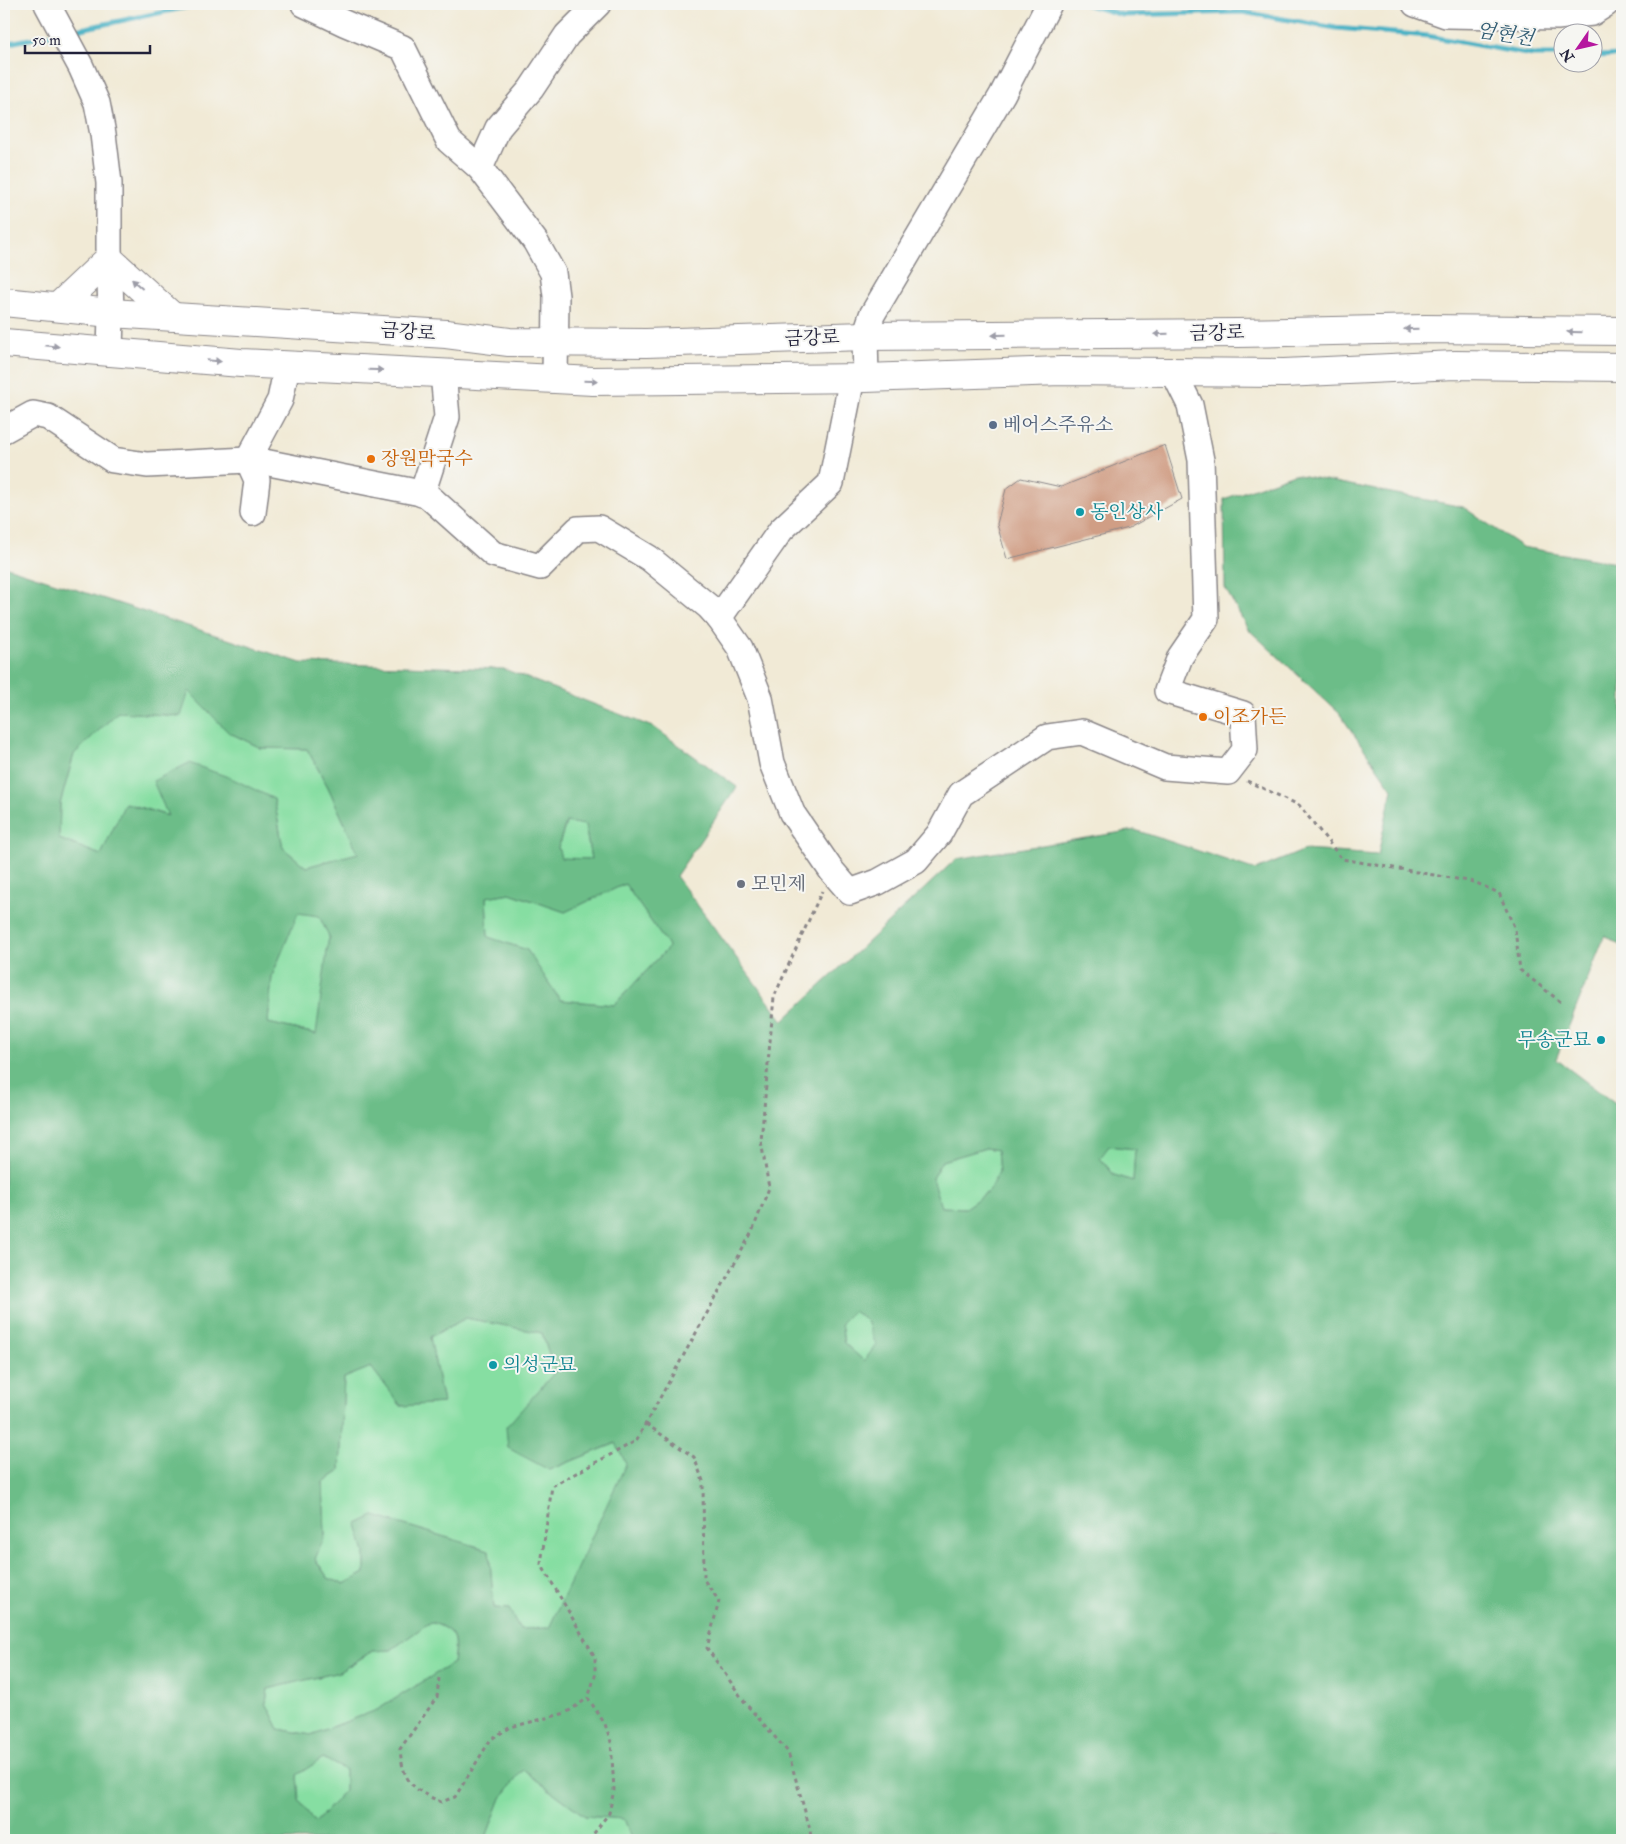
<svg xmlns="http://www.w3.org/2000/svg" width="1626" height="1844" font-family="'IM FELL Double Pica','Noto Serif KR',serif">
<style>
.green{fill:#86dea2;stroke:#54806e}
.forest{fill:#6cbd88;stroke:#477062;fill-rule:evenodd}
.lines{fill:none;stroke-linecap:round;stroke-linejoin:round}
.stream{stroke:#46b1c4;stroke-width:5}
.building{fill:#d09e85}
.minor-casing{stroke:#8a8688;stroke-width:28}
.major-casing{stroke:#8a8688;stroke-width:30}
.path{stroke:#8a8688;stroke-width:3;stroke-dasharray:4 4;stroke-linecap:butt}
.minor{stroke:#fff;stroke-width:25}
.major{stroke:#fff;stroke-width:28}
.oneway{fill:#9c9ca7}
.service-dot{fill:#5c6f8a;stroke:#f6f6f2;stroke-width:2}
.food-dot{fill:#e8710a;stroke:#f6f6f2;stroke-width:2}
.culture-dot{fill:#0f9aa8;stroke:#f6f6f2;stroke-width:2}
.worship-dot{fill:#6b7280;stroke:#f6f6f2;stroke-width:2}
.labels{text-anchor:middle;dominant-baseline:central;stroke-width:4;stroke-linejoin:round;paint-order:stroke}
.street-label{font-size:19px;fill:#22223b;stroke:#f6f6f2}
.service-label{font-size:19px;fill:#4e5e75;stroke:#f6f6f2;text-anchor:start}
.food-label{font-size:19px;fill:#c56008;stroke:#f6f6f2;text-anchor:start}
.culture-label{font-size:19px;fill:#0d838f;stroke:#f6f6f2;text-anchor:start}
.worship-label{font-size:19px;fill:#5b616d;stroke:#f6f6f2;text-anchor:start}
.water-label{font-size:20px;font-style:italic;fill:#305b72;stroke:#f6f6f2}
</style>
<rect width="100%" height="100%" fill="#f6f6f2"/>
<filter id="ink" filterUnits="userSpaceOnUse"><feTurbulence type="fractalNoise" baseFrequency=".02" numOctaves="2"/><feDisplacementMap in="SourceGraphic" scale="10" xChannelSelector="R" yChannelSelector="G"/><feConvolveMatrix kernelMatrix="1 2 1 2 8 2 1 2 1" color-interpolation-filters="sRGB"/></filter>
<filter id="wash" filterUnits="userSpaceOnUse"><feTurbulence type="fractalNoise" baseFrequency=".0096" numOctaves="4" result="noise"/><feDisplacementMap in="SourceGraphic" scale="20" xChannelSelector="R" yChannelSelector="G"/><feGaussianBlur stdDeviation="1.12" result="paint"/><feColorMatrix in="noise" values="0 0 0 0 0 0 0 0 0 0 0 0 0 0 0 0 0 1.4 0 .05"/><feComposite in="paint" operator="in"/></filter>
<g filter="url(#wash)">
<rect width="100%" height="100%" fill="#f1ead6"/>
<g class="green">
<path d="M189,690L228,732L261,748L307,749L328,787L358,853L306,867L283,848L274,799L169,816L126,803L101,855L59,839L60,804L74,754L118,712L180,716Z"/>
<path d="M567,821L585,825L591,859H561L558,847Z"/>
<path d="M625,884L669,947L614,1005L560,1000L527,950L488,937L486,897L510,893L565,912Z"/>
<path d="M298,912L319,916L329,936L317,1034L268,1023L272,976Z"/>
<path d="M1109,1146L1135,1149L1133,1181L1114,1175L1099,1157Z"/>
<path d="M986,1148L997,1150L999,1172L988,1192L965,1208L940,1207L932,1178L942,1161Z"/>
<path d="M853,1311L867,1321L877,1345L864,1361L844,1343L841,1322Z"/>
<path d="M466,1318L542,1333L555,1372L507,1427L549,1470L617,1443L627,1465L549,1628L519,1629L509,1609L494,1608L489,1550L374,1516L357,1524L365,1553V1573L344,1584L328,1578L315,1558L325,1536L323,1482L340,1471L344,1378L371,1367L401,1406L443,1403L430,1337Z"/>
<path d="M430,1622C456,1631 456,1637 453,1663L377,1710L311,1735L279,1729L266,1703L268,1689L339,1672L373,1651L391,1650Z"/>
<path d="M323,1758L345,1770V1790L315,1823L299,1800L297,1775Z"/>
<path d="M523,1770L585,1816L624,1819L633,1840H488L486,1837L501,1798Z"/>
</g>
<path class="forest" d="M1294,474L1463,507L1522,547L1622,564V947L1605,935L1556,1059L1622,1109V1840H633L624,1819L585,1816L523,1770L501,1798L486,1837L488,1840H4V1704L10,1697L4,1690V566L301,663L504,669L655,728L737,787L676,876L783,1021L956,859L1135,830L1256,870L1305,850L1378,855L1392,789L1339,713L1248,629L1225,588L1224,499ZM189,691L228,732L261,748L307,749L328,787L358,853L306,867L283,848L274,799L231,778L189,763L153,781L168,816L125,803L101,855L59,839L60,804L74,754L118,712L181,716ZM566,822L585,825L591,859L561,858L558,847ZM625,884L669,947L614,1005L560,1000L527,950L488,937L486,897L510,893L565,912ZM298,913L319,916L329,936L316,1034L268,1023L272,976ZM1109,1146L1135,1149L1133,1181L1114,1175L1100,1158ZM986,1148L997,1150L999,1172L988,1192L965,1208L941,1207L932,1178L942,1161ZM853,1311L867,1321L876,1345L864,1361L844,1343L841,1323ZM466,1318L542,1333L555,1372L506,1427L508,1448L549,1470L616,1443L626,1464L549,1628L520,1629L509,1609L494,1608L489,1550L374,1516L357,1524L365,1553V1573L344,1584L328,1578L315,1559L325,1536L323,1482L340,1471L344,1378L371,1367L401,1406L443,1403L430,1337ZM430,1622C456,1630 457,1638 453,1663L377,1710L311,1735L279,1729L266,1703L268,1689L339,1672L372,1651L391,1650ZM323,1758L345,1770V1790L315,1823L299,1800L297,1775Z"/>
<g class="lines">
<g class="stream">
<path d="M1085,4L1123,15L1242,12L1336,28L1428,36L1532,55H1564"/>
<path d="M71,31L202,4"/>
<path d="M4,44L55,34"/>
<path d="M1594,56L1622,55"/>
</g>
</g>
<g id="blocks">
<path class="building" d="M1165,445L1182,499L1129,528L1007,559L997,524L1006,489L1021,478L1061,487Z"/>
</g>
</g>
<g filter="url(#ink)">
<use href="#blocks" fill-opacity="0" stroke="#8a8688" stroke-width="1"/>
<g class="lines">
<g class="minor-casing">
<g id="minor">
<path d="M47,4L81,67L97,103L103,134L109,183V248L111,313L110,353"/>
<path d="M304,4L344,23L403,48L449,141L480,168L535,241L553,273L556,296L555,380"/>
<path d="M1415,4L1446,15L1557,17L1592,13L1606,4"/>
<path d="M480,168L498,128L531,89L567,35L598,4"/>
<path d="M866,378L865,336L872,315L1002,95L1049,4"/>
<path d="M4,430L33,414L48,417L113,460L147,465L248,460L259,461L426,494L493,554L540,567L578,529L599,528L649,558L709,607L719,618L740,648L760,698L772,763L792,813L831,870L850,892L878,882L916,861L939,834L961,794L1047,737L1082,732L1165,767L1228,772L1245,750L1243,714L1167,691L1180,657L1206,619L1201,460L1190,405L1174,373"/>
<path d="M422,494L447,417L443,373"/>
<path d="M253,513L257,480L248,460L280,400L287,366"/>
<path d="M719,618L781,530L831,483L852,378"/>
</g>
</g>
<g class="major-casing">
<g id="major">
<path d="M4,302L111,313L446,334L509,342L646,343L865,336L1238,333L1425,329L1622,331"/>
<path d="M58,307L109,259L173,317"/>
<path d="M4,343L241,363L593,381L866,378L1061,371L1284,373L1455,365L1622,367"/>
</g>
</g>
<g class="path">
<path d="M1247,781L1299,805L1342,859L1474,882L1499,893L1515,929L1520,970L1562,1003"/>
<path d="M646,1424L694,1457L703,1481L704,1580L719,1601L707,1648L746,1704L788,1752L810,1829L811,1840"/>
<path d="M439,1678L437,1697L400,1749C403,1782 412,1789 441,1802L455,1797L491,1739L511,1727L566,1713L588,1698"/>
<path d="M589,1840L609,1813L614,1790L611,1742L605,1724L588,1698L595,1676V1657L541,1564L552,1486L636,1441L752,1232L769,1188L761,1141L774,997L822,891"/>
</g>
<use href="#minor" class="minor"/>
<use href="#major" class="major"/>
</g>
<defs><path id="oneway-solid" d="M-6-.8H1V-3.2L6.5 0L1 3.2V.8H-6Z" transform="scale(1.25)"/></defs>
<g class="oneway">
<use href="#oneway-solid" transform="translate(137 284) rotate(-138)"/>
<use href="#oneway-solid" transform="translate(1411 329) rotate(179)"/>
<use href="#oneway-solid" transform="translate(1574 332) rotate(-179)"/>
<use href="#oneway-solid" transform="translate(1161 334) rotate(179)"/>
<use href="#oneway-solid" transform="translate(999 335) rotate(179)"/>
<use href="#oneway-solid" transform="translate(52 346) rotate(6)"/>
<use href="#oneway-solid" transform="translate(214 361) rotate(5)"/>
<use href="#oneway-solid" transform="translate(376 370) rotate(2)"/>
<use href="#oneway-solid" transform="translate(591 381) rotate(2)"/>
</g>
</g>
<circle class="service-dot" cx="993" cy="425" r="5"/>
<g class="food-dot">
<circle cx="371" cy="459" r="5"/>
<circle cx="1203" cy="717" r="5"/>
</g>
<g class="culture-dot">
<circle cx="1080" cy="512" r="5"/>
<circle cx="1601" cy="1040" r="5"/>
<circle cx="493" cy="1365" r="5"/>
</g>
<circle class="worship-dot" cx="741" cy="884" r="5"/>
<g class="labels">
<g class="street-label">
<text transform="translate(408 332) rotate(4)">금강로</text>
<text transform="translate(1217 333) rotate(-1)">금강로</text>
<text transform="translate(812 338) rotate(-2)">금강로</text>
</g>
<g class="service-label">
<text x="1003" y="425">베어스주유소</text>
</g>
<g class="food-label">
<text x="381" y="459">장원막국수</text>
<text x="1213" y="717">이조가든</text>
</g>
<g class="culture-label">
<text x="1090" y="512">동인상사</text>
<text x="1591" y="1040" text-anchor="end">무송군묘</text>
<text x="503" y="1365">의성군묘</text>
</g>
<g class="worship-label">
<text x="751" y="884">모민제</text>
</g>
<g class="water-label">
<text transform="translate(1505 34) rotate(9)">엄현천</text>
</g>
</g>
<rect width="1626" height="1844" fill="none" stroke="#f6f6f2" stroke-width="20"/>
<g transform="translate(1578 48) rotate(236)"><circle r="24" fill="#f6f6f2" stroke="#a1a1a9"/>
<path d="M0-4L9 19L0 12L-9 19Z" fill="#b5179e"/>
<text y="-8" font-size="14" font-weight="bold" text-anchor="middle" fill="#22223b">N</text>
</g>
<path d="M25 45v8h125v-8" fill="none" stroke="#22223b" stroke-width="2.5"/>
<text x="32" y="45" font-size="15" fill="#22223b" stroke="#f6f6f2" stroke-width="4" paint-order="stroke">50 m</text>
</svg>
